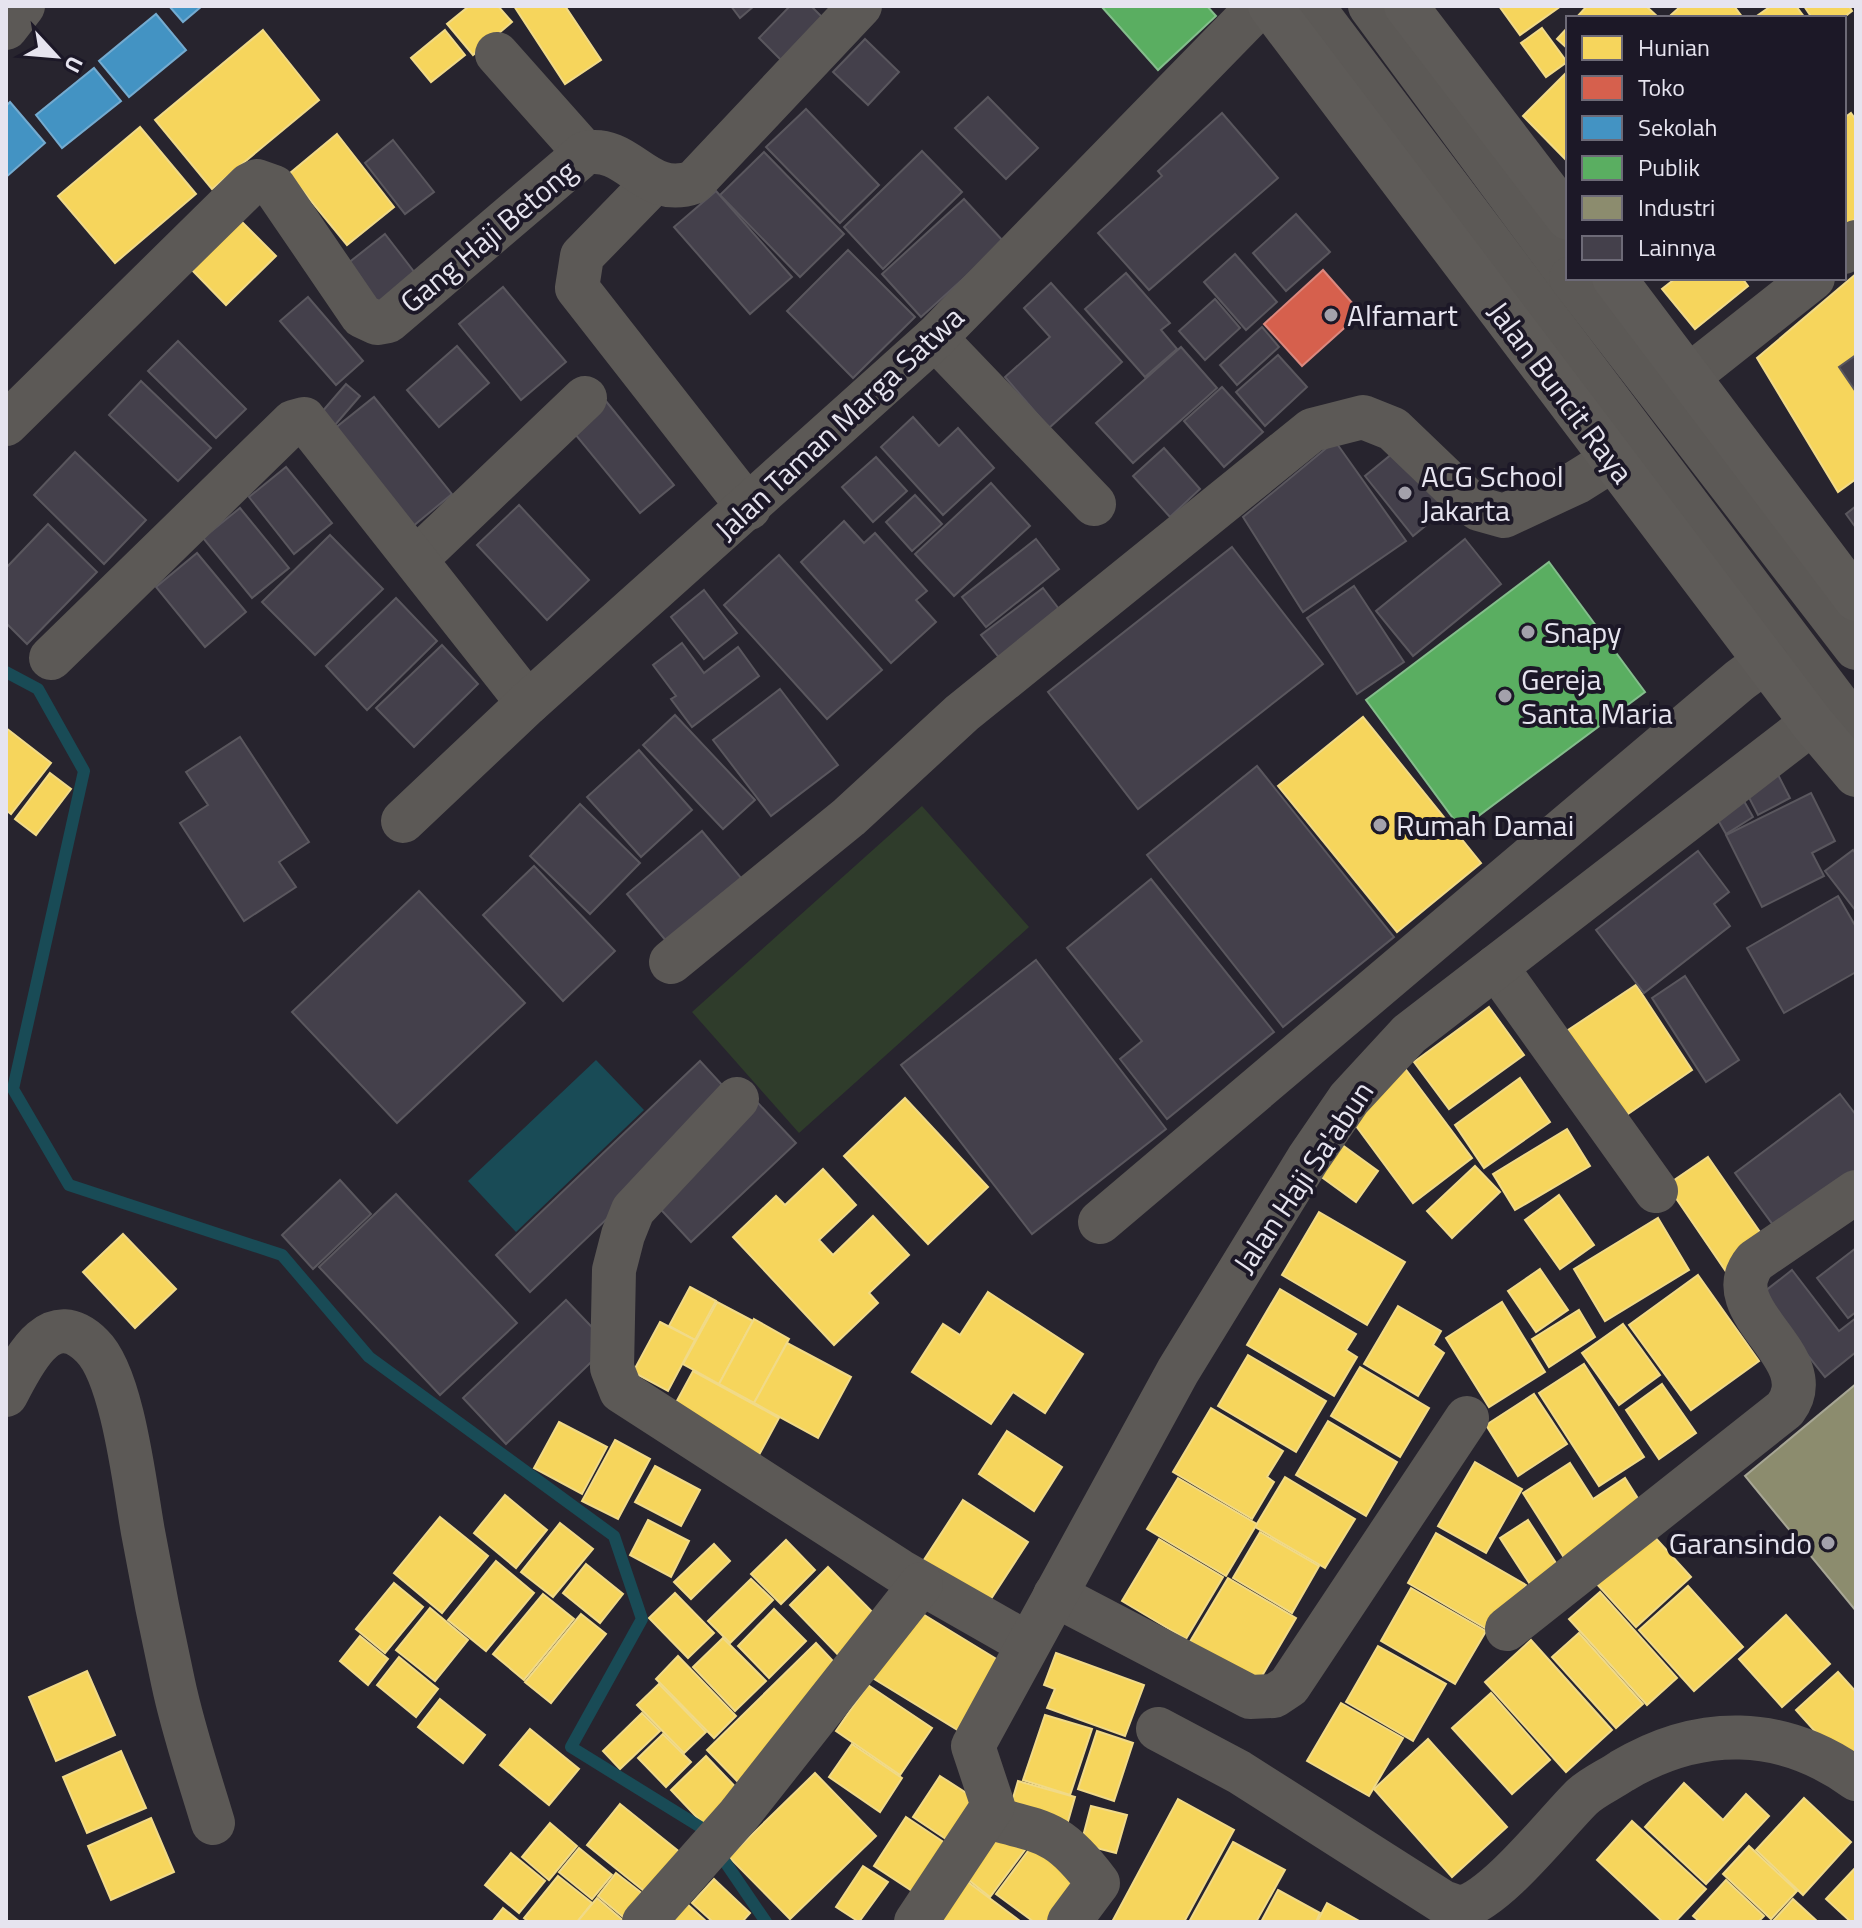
<svg xmlns="http://www.w3.org/2000/svg" width="1862" height="1928" font-family="'Titillium Web',sans-serif">
<style>
.green{fill:#2f3c2b}
.water{fill:#194b56}
.homes{fill:#f6d55c;stroke:#f1da88;stroke-width:2}
.shops{fill:#d6604d;stroke:#db887e;stroke-width:2}
.schools{fill:#4393c3;stroke:#74abd0;stroke-width:2}
.public{fill:#5aae61;stroke:#84be8c;stroke-width:2}
.industry{fill:#8c8c6e;stroke:#a7a695;stroke-width:2}
.lines{fill:none;stroke-linecap:round;stroke-linejoin:round}
.stream{stroke:#194b56;stroke-width:12}
.building{fill:#44404b;stroke:#5a575e;stroke-width:2}
.minor{stroke:#5c5956;stroke-width:44}
.major{stroke:#5e5b58;stroke-width:44}
.poi-dot{fill:#a3a1ab;stroke:#1c1827;stroke-width:3}
.labels{text-anchor:middle;dominant-baseline:central;stroke-width:8;stroke-linejoin:round;paint-order:stroke}
.street-label{font-size:30px;fill:#e6e4ef;stroke:#1c1827}
.poi-label{font-size:30px;fill:#e6e4ef;stroke:#1c1827;text-anchor:start}
</style>
<rect width="100%" height="100%" fill="#27242e"/>
<path class="green" d="M922,806L1029,927L799,1133L692,1012Z"/>
<path class="water" d="M596,1060L644,1110L516,1232L468,1181Z"/>
<g class="homes">
<path d="M469,6H498L512,22L473,55L447,24Z"/>
<path d="M514,6H565L601,60L565,84Z"/>
<path d="M1499,6H1561L1520,35Z"/>
<path d="M1587,6H1646L1658,17L1576,18Z"/>
<path d="M1681,6H1734L1743,18H1673L1671,15Z"/>
<path d="M1771,6H1796L1805,18H1754Z"/>
<path d="M1804,6H1849L1852,11L1843,18H1812Z"/>
<path d="M1568,27V49L1557,39Z"/>
<path d="M1542,28L1567,62L1546,77L1521,43Z"/>
<path d="M263,30L319,100L212,189L155,120Z"/>
<path d="M445,30L465,55L431,82L411,58Z"/>
<path d="M1568,71V162L1523,116Z"/>
<path d="M1851,113L1856,120V218L1844,228V118Z"/>
<path d="M140,127L196,194L115,263L58,196Z"/>
<path d="M337,134L394,207L347,245L289,174Z"/>
<path d="M239,219L276,256L226,305L190,268Z"/>
<path d="M1856,274V479L1838,492L1757,358Z"/>
<path d="M1676,278H1742L1748,286L1695,329L1662,289Z"/>
<path d="M1363,717L1481,863L1397,932L1278,786Z"/>
<path d="M6,728L51,763L11,814L6,810Z"/>
<path d="M50,773L71,789L36,835L15,819Z"/>
<path d="M1636,985L1692,1070L1619,1120L1562,1034Z"/>
<path d="M1489,1007L1524,1055L1449,1109L1414,1062Z"/>
<path d="M1404,1067L1472,1158L1413,1203L1345,1111Z"/>
<path d="M1520,1078L1550,1122L1484,1168L1455,1125Z"/>
<path d="M905,1098L988,1187L928,1244L844,1156Z"/>
<path d="M1567,1129L1590,1166L1515,1210L1493,1174Z"/>
<path d="M1334,1139L1378,1171L1356,1202L1312,1170Z"/>
<path d="M1708,1157L1771,1248L1729,1276L1667,1185Z"/>
<path d="M1475,1166L1500,1192L1452,1238L1427,1211Z"/>
<path d="M823,1169L856,1205L819,1240L833,1255L873,1216L909,1255L869,1293L878,1303L834,1345L733,1237L776,1196L785,1205Z"/>
<path d="M1559,1195L1594,1245L1560,1269L1525,1220Z"/>
<path d="M1319,1212L1405,1262L1367,1325L1282,1275Z"/>
<path d="M1658,1218L1689,1270L1605,1321L1574,1269Z"/>
<path d="M123,1234L176,1289L135,1328L83,1272Z"/>
<path d="M1540,1269L1568,1310L1536,1332L1508,1291Z"/>
<path d="M1698,1275L1759,1361L1691,1410L1629,1325Z"/>
<path d="M690,1287L716,1301L695,1340L669,1326Z"/>
<path d="M1280,1289L1356,1334L1346,1350L1357,1357L1334,1396L1247,1345Z"/>
<path d="M988,1292L1083,1354L1045,1413L1013,1392L991,1424L912,1372L943,1324L960,1335Z"/>
<path d="M717,1302L753,1321L719,1384L683,1364Z"/>
<path d="M1502,1302L1545,1372L1489,1407L1446,1338Z"/>
<path d="M1398,1306L1441,1331L1433,1345L1444,1353L1418,1396L1364,1364Z"/>
<path d="M1579,1310L1595,1337L1549,1367L1532,1339Z"/>
<path d="M754,1319L789,1339L754,1403L719,1384Z"/>
<path d="M660,1322L695,1340L668,1391L633,1372Z"/>
<path d="M1623,1324L1660,1375L1619,1405L1582,1353Z"/>
<path d="M787,1343L851,1377L818,1438L754,1403Z"/>
<path d="M1248,1355L1326,1401L1296,1452L1218,1406Z"/>
<path d="M1584,1364L1644,1457L1599,1486L1539,1393Z"/>
<path d="M1360,1367L1429,1408L1400,1457L1331,1416Z"/>
<path d="M693,1371L779,1418L759,1455L673,1408Z"/>
<path d="M1662,1384L1696,1433L1659,1459L1626,1410Z"/>
<path d="M1534,1394L1567,1444L1518,1476L1486,1425Z"/>
<path d="M1211,1408L1283,1451L1267,1477L1274,1482L1252,1519L1173,1472Z"/>
<path d="M1328,1421L1397,1462L1366,1516L1296,1475Z"/>
<path d="M559,1422L607,1447L582,1494L534,1468Z"/>
<path d="M1007,1431L1062,1467L1034,1511L979,1474Z"/>
<path d="M615,1440L650,1459L618,1519L582,1501Z"/>
<path d="M1475,1462L1522,1489L1486,1553L1438,1526Z"/>
<path d="M1570,1463L1593,1499L1625,1478L1649,1516L1570,1567L1523,1493Z"/>
<path d="M655,1466L700,1490L681,1526L635,1502Z"/>
<path d="M1285,1477L1355,1519L1325,1568L1255,1527Z"/>
<path d="M1178,1478L1257,1524L1226,1576L1147,1529Z"/>
<path d="M505,1495L547,1530L516,1568L474,1533Z"/>
<path d="M963,1500L1028,1542L985,1608L920,1566Z"/>
<path d="M440,1517L488,1556L442,1613L394,1573Z"/>
<path d="M648,1520L689,1541L671,1577L630,1555Z"/>
<path d="M1528,1520L1565,1577L1537,1595L1500,1538Z"/>
<path d="M560,1523L593,1549L553,1597L521,1572Z"/>
<path d="M1260,1532L1319,1566L1292,1613L1233,1578Z"/>
<path d="M1436,1533L1526,1585L1497,1635L1408,1583Z"/>
<path d="M1651,1533L1691,1577L1636,1627L1596,1583Z"/>
<path d="M1159,1539L1223,1577L1186,1639L1122,1601Z"/>
<path d="M786,1540L815,1570L781,1604L751,1574Z"/>
<path d="M714,1544L730,1561L691,1599L674,1582Z"/>
<path d="M496,1561L534,1593L486,1651L448,1620Z"/>
<path d="M586,1564L623,1594L600,1623L563,1593Z"/>
<path d="M828,1567L887,1627L848,1665L790,1605Z"/>
<path d="M1228,1578L1296,1618L1256,1686L1188,1645Z"/>
<path d="M751,1579L773,1600L730,1643L708,1621Z"/>
<path d="M394,1583L423,1607L385,1653L356,1629Z"/>
<path d="M1688,1586L1743,1647L1694,1691L1639,1630Z"/>
<path d="M1411,1588L1486,1631L1455,1684L1381,1641Z"/>
<path d="M1600,1592L1677,1678L1647,1705L1569,1619Z"/>
<path d="M675,1593L714,1633L688,1658L649,1618Z"/>
<path d="M543,1594L574,1619L524,1680L493,1654Z"/>
<path d="M908,1605L1003,1663L961,1732L866,1674Z"/>
<path d="M430,1608L468,1640L435,1681L396,1650Z"/>
<path d="M774,1609L806,1641L769,1678L738,1646Z"/>
<path d="M581,1614L606,1634L551,1703L525,1682Z"/>
<path d="M1786,1615L1830,1664L1782,1707L1739,1659Z"/>
<path d="M1579,1633L1643,1704L1616,1728L1552,1657Z"/>
<path d="M360,1636L388,1659L368,1685L340,1661Z"/>
<path d="M723,1638L766,1681L735,1711L693,1667Z"/>
<path d="M1531,1640L1612,1730L1566,1772L1485,1682Z"/>
<path d="M816,1643L846,1675L738,1782L707,1750Z"/>
<path d="M1378,1646L1446,1684L1413,1741L1346,1702Z"/>
<path d="M1056,1653L1144,1685L1125,1736L1047,1708L1055,1689L1044,1685Z"/>
<path d="M678,1656L736,1716L714,1738L656,1679Z"/>
<path d="M399,1657L438,1689L416,1717L377,1685Z"/>
<path d="M87,1671L115,1735L56,1761L29,1697Z"/>
<path d="M1838,1672L1856,1692L1855,1776L1796,1710Z"/>
<path d="M659,1684L706,1732L684,1753L637,1705Z"/>
<path d="M868,1685L932,1728L900,1775L836,1731Z"/>
<path d="M1491,1693L1550,1760L1512,1794L1452,1728Z"/>
<path d="M440,1699L485,1735L463,1763L418,1727Z"/>
<path d="M1341,1703L1403,1738L1369,1796L1307,1761Z"/>
<path d="M642,1713L660,1731L620,1769L603,1751Z"/>
<path d="M1045,1715L1092,1729L1070,1795L1023,1780Z"/>
<path d="M530,1729L579,1769L549,1805L500,1765Z"/>
<path d="M1097,1731L1133,1743L1114,1801L1078,1789Z"/>
<path d="M663,1734L691,1762L666,1787L638,1758Z"/>
<path d="M1428,1739L1507,1827L1452,1877L1374,1789Z"/>
<path d="M852,1744L902,1778L880,1812L829,1777Z"/>
<path d="M121,1751L146,1808L87,1833L63,1777Z"/>
<path d="M706,1756L745,1797L710,1831L671,1790Z"/>
<path d="M815,1773L876,1836L790,1919L729,1857Z"/>
<path d="M940,1776L985,1805L958,1847L913,1817Z"/>
<path d="M1018,1781L1075,1797L1065,1832L1008,1815Z"/>
<path d="M1684,1783L1723,1820L1746,1794L1769,1816L1706,1884L1645,1827Z"/>
<path d="M1804,1798L1851,1842L1803,1895L1756,1850Z"/>
<path d="M1178,1799L1234,1830L1184,1922H1112Z"/>
<path d="M620,1804L687,1858L654,1899L587,1845Z"/>
<path d="M1091,1806L1127,1815L1116,1853L1081,1844Z"/>
<path d="M906,1817L957,1851L926,1900L874,1866Z"/>
<path d="M151,1818L174,1872L111,1900L88,1846Z"/>
<path d="M1632,1821L1706,1889L1675,1922H1663L1597,1860Z"/>
<path d="M550,1823L577,1846L549,1880L522,1857Z"/>
<path d="M987,1823L1036,1835L990,1897L956,1870Z"/>
<path d="M1037,1839L1088,1877L1055,1922H1034L996,1894Z"/>
<path d="M1233,1842L1285,1870L1256,1922H1189Z"/>
<path d="M1749,1846L1797,1891L1771,1919L1723,1874Z"/>
<path d="M579,1848L612,1875L592,1899L559,1872Z"/>
<path d="M511,1853L545,1881L519,1913L485,1885Z"/>
<path d="M863,1866L888,1882L859,1922L836,1907Z"/>
<path d="M1856,1867V1922H1851L1826,1899Z"/>
<path d="M616,1873L652,1901L629,1922L598,1896Z"/>
<path d="M558,1876L592,1903L577,1922H529L524,1918Z"/>
<path d="M960,1876L1020,1921L1019,1922H930Z"/>
<path d="M714,1879L750,1913L742,1922H713L692,1903Z"/>
<path d="M1726,1880L1764,1916L1758,1922H1700L1693,1916Z"/>
<path d="M1278,1890L1320,1913L1316,1922H1261Z"/>
<path d="M597,1898L625,1922H577Z"/>
<path d="M1793,1899L1818,1922H1772Z"/>
<path d="M685,1902L707,1922H667Z"/>
<path d="M1327,1903L1361,1922H1317Z"/>
<path d="M503,1908L520,1922H492Z"/>
</g>
<path class="shops" d="M1323,270L1361,313L1302,366L1264,324Z"/>
<g class="schools">
<path d="M169,6H202L183,22Z"/>
<path d="M156,14L186,50L129,97L99,61Z"/>
<path d="M94,68L121,101L62,148L36,115Z"/>
<path d="M10,102L45,143L6,177V106Z"/>
</g>
<g class="public">
<path d="M1101,6H1207L1216,16L1158,70Z"/>
<path d="M1549,562L1645,692L1461,829L1366,700Z"/>
</g>
<path class="industry" d="M1856,1384V1611L1745,1476Z"/>
<g class="lines">
<path class="stream" d="M6,672L38,689L84,771L13,1089L69,1185L282,1255L369,1357L614,1536L642,1619L571,1747L702,1828L766,1922"/>
</g>
<g class="building">
<path d="M731,6H754L740,18Z"/>
<path d="M790,6H811L827,22L786,65L759,38Z"/>
<path d="M865,39L899,72L868,105L833,72Z"/>
<path d="M988,97L1038,148L1006,179L955,128Z"/>
<path d="M806,109L879,185L840,223L766,147Z"/>
<path d="M1222,113L1278,178L1149,290L1098,233L1162,176L1158,171Z"/>
<path d="M393,140L434,192L405,214L365,163Z"/>
<path d="M922,151L962,192L883,269L844,227Z"/>
<path d="M764,152L844,234L800,277L720,195Z"/>
<path d="M716,191L792,277L750,314L674,227Z"/>
<path d="M964,199L1004,242L921,317L882,274Z"/>
<path d="M1296,214L1330,252L1286,291L1253,253Z"/>
<path d="M385,234L415,273L377,303L347,264Z"/>
<path d="M848,250L915,317L853,378L787,311Z"/>
<path d="M1235,254L1277,302L1246,330L1204,282Z"/>
<path d="M1126,273L1170,323L1161,330L1177,349L1145,377L1085,309Z"/>
<path d="M1051,283L1122,362L1049,428L1005,377L1050,337L1024,308Z"/>
<path d="M503,287L566,362L521,400L459,324Z"/>
<path d="M308,297L363,361L336,385L280,321Z"/>
<path d="M1215,299L1240,328L1205,360L1179,331Z"/>
<path d="M1262,327L1279,347L1237,385L1220,365Z"/>
<path d="M178,341L246,409L216,438L148,371Z"/>
<path d="M457,346L489,383L439,427L407,390Z"/>
<path d="M1181,347L1217,388L1133,463L1096,423Z"/>
<path d="M1278,355L1307,387L1265,426L1236,392Z"/>
<path d="M1856,355V392L1839,367Z"/>
<path d="M141,381L211,448L178,481L109,415Z"/>
<path d="M346,384L360,396L335,425L321,413Z"/>
<path d="M1222,387L1263,432L1224,467L1184,421Z"/>
<path d="M374,397L452,494L412,527L334,429Z"/>
<path d="M605,400L674,485L640,513L570,428Z"/>
<path d="M913,417L939,446L958,428L994,468L943,515L881,447Z"/>
<path d="M1335,441L1406,541L1303,612L1243,517Z"/>
<path d="M1164,448L1200,489L1170,517L1133,476Z"/>
<path d="M1398,449L1446,509L1413,536L1365,476Z"/>
<path d="M75,452L146,520L104,564L34,495Z"/>
<path d="M876,457L907,491L873,522L842,487Z"/>
<path d="M286,467L332,523L294,554L249,497Z"/>
<path d="M991,483L1030,526L954,596L915,554Z"/>
<path d="M915,495L942,524L912,551L886,522Z"/>
<path d="M519,505L589,580L547,620L477,545Z"/>
<path d="M1856,506V528L1846,514Z"/>
<path d="M240,508L289,568L252,598L203,538Z"/>
<path d="M844,521L864,543L875,533L927,591L916,600L936,622L891,663L801,562Z"/>
<path d="M48,524L97,572L27,644L6,623V568Z"/>
<path d="M330,535L383,589L315,655L262,602Z"/>
<path d="M1036,539L1059,569L986,627L962,597Z"/>
<path d="M1465,539L1501,584L1413,656L1376,611Z"/>
<path d="M1232,547L1323,664L1138,809L1048,692Z"/>
<path d="M197,553L246,612L205,647L156,587Z"/>
<path d="M779,555L882,670L827,719L724,605Z"/>
<path d="M1354,586L1404,662L1357,694L1307,618Z"/>
<path d="M1043,588L1062,613L1001,660L981,635Z"/>
<path d="M704,590L737,633L704,659L671,617Z"/>
<path d="M396,598L437,641L367,710L326,666Z"/>
<path d="M682,643L704,673L738,647L759,676L692,727L671,699L676,696L653,665Z"/>
<path d="M442,645L478,684L414,747L376,708Z"/>
<path d="M780,689L838,765L771,816L713,740Z"/>
<path d="M675,715L755,800L723,829L643,745Z"/>
<path d="M240,737L309,842L279,862L296,887L244,921L180,823L208,805L186,772Z"/>
<path d="M639,750L692,810L641,857L587,797Z"/>
<path d="M1772,763L1790,798L1758,815L1740,780Z"/>
<path d="M1257,766L1394,937L1283,1027L1147,855Z"/>
<path d="M1736,787L1753,817L1726,834L1709,804Z"/>
<path d="M1811,793L1835,841L1812,853L1824,876L1762,907L1726,835Z"/>
<path d="M580,804L640,863L590,914L530,856Z"/>
<path d="M702,831L747,885L672,948L627,894Z"/>
<path d="M1853,850L1856,854V911L1825,871Z"/>
<path d="M1698,851L1729,892L1714,904L1730,926L1644,993L1596,930Z"/>
<path d="M534,866L615,951L563,1001L483,915Z"/>
<path d="M1151,879L1274,1032L1167,1119L1120,1059L1142,1041L1067,948Z"/>
<path d="M419,891L525,1003L397,1123L292,1012Z"/>
<path d="M1838,896L1856,927V972L1784,1013L1747,948Z"/>
<path d="M1036,960L1166,1129L1032,1234L901,1065Z"/>
<path d="M1685,976L1739,1060L1706,1082L1652,998Z"/>
<path d="M700,1061L734,1098L530,1292L496,1255Z"/>
<path d="M1840,1094L1856,1115V1186L1784,1240L1735,1173Z"/>
<path d="M756,1101L796,1143L691,1242L652,1200Z"/>
<path d="M340,1180L371,1214L313,1269L282,1235Z"/>
<path d="M396,1194L517,1323L440,1395L319,1267Z"/>
<path d="M1856,1248V1312L1848,1318L1817,1278Z"/>
<path d="M1792,1270L1839,1331L1856,1318V1352L1825,1377L1760,1295Z"/>
<path d="M566,1300L609,1345L506,1444L463,1398Z"/>
</g>
<g class="lines">
<g class="minor">
<path d="M1312,6L1856,728"/>
<path d="M1370,6L1568,274"/>
<path d="M6,28L23,6"/>
<path d="M497,54L585,153"/>
<path d="M654,182L582,256L577,288L749,508"/>
<path d="M1844,252L1856,242"/>
<path d="M1571,278L1856,648"/>
<path d="M935,338L1094,504"/>
<path d="M1689,376L1813,278"/>
<path d="M6,424L249,185L257,181L274,187L362,316L377,323L388,321L585,153C630,144 645,200 694,182L860,6"/>
<path d="M416,559L585,398"/>
<path d="M51,658L293,422L304,419L528,703"/>
<path d="M403,821L528,703L935,338L1259,6"/>
<path d="M671,962L849,817L962,713L1312,430L1363,417L1393,429L1466,499L1479,509L1504,516L1577,482L1612,460"/>
<path d="M1496,967L1656,1191"/>
<path d="M737,1099L633,1210L623,1235L614,1270L612,1368L621,1391L900,1571L1028,1644"/>
<path d="M1100,1222L1740,680L1766,661"/>
<path d="M6,1395C22,1365 49,1303 92,1346C123,1376 135,1488 143,1532C152,1582 162,1632 173,1682C183,1730 199,1776 213,1823"/>
<path d="M1055,1595L1250,1697L1274,1696L1289,1686L1467,1418"/>
<path d="M1507,1629L1785,1409C1825,1356 1713,1312 1755,1261L1856,1192"/>
<path d="M1158,1729L1239,1772L1443,1902L1460,1908C1495,1901 1554,1825 1581,1798C1592,1787 1609,1780 1622,1771C1699,1725 1782,1725 1856,1779"/>
<path d="M987,1817C1046,1833 1059,1831 1098,1883L1069,1922"/>
<path d="M644,1922L738,1816L921,1584"/>
<path d="M916,1922L993,1806L973,1746L1178,1371L1308,1159L1349,1099L1409,1034L1812,723"/>
</g>
<g class="major">
<path d="M1270,6L1812,723L1856,775"/>
<path d="M1406,6L1568,218"/>
<path d="M1614,278L1856,599"/>
</g>
</g>
<g class="poi-dot">
<circle cx="1331" cy="315" r="8"/>
<circle cx="1405" cy="493" r="8"/>
<circle cx="1528" cy="632" r="8"/>
<circle cx="1505" cy="696" r="8"/>
<circle cx="1380" cy="825" r="8"/>
<circle cx="1828" cy="1543" r="8"/>
</g>
<g class="labels">
<g class="street-label">
<text transform="translate(488 236) rotate(-40)">Gang Haji Betong</text>
<text transform="translate(1561 392) rotate(53)">Jalan Buncit Raya</text>
<text transform="translate(839 423) rotate(-43)">Jalan Taman Marga Satwa</text>
<text transform="translate(1303 1177) rotate(-56)">Jalan Haji Sa'abun</text>
</g>
<g class="poi-label">
<text x="1347" y="315">Alfamart</text>
<text x="1421" y="476">ACG School<tspan x="1421" dy="34">Jakarta</tspan></text>
<text x="1544" y="632">Snapy</text>
<text x="1521" y="679">Gereja<tspan x="1521" dy="34">Santa Maria</tspan></text>
<text x="1396" y="825">Rumah Damai</text>
<text x="1812" y="1543" text-anchor="end">Garansindo</text>
</g>
</g>
<rect width="1862" height="1928" fill="none" stroke="#e6e4ef" stroke-width="16"/>
<rect x="1566" y="16" width="280" height="264" fill="#1c1827" stroke="#6d6a77" stroke-width="2"/>
<rect x="1582" y="36" width="40" height="24" fill="#f6d55c" stroke="#6d6a77" stroke-width="2"/>
<text x="1638" y="56" font-size="24" fill="#e6e4ef">Hunian</text>
<rect x="1582" y="76" width="40" height="24" fill="#d6604d" stroke="#6d6a77" stroke-width="2"/>
<text x="1638" y="96" font-size="24" fill="#e6e4ef">Toko</text>
<rect x="1582" y="116" width="40" height="24" fill="#4393c3" stroke="#6d6a77" stroke-width="2"/>
<text x="1638" y="136" font-size="24" fill="#e6e4ef">Sekolah</text>
<rect x="1582" y="156" width="40" height="24" fill="#5aae61" stroke="#6d6a77" stroke-width="2"/>
<text x="1638" y="176" font-size="24" fill="#e6e4ef">Publik</text>
<rect x="1582" y="196" width="40" height="24" fill="#8c8c6e" stroke="#6d6a77" stroke-width="2"/>
<text x="1638" y="216" font-size="24" fill="#e6e4ef">Industri</text>
<rect x="1582" y="236" width="40" height="24" fill="#44404b" stroke="#6d6a77" stroke-width="2"/>
<text x="1638" y="256" font-size="24" fill="#e6e4ef">Lainnya</text>
<g transform="translate(56 56) rotate(116)" stroke="#1c1827" stroke-width="6" paint-order="stroke">
<path d="M0-6L14 30L0 20L-14 30Z" fill="#e6e4ef"/>
<text y="-12" font-size="22" font-weight="bold" text-anchor="middle" fill="#e6e4ef">U</text>
</g>
</svg>
